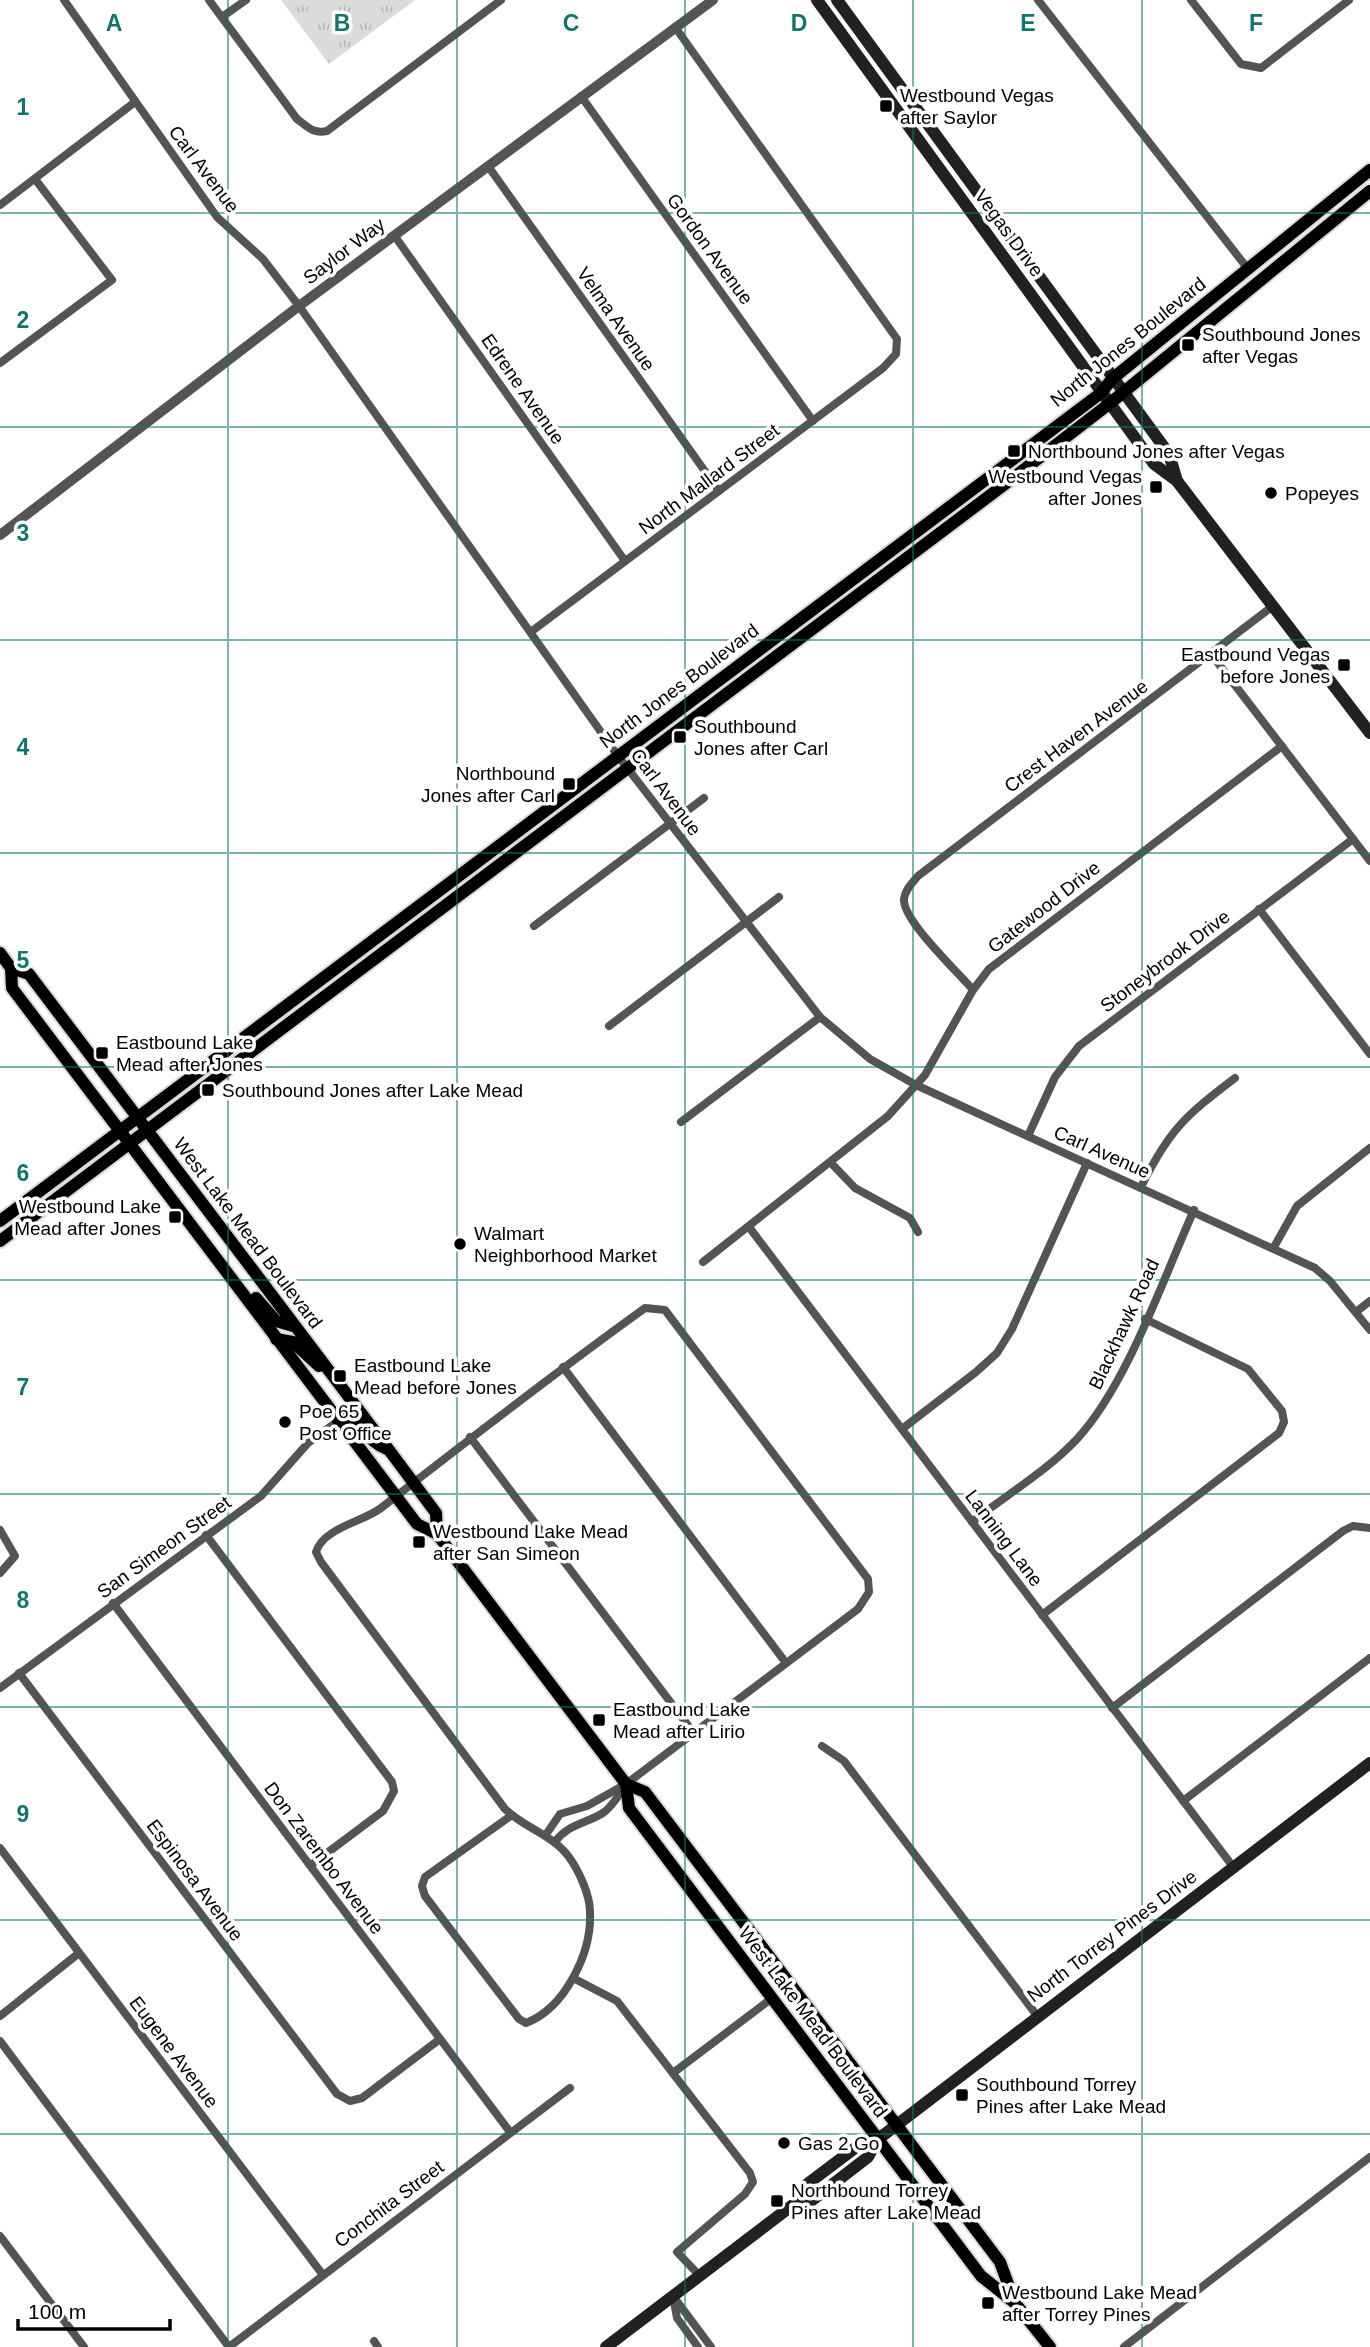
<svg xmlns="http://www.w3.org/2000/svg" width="1370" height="2347" font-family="Helvetica,sans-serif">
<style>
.park{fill:url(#park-tufts)}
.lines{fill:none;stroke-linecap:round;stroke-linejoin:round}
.primary-casing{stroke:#dbdbdb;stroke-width:16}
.minor{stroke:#545454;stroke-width:8}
.tertiary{stroke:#545454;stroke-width:10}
.secondary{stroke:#212121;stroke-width:12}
.primary{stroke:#000;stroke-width:12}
.grid{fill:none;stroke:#0f766e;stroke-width:2;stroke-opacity:0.55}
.poi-dot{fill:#000;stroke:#fff;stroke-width:2.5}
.labels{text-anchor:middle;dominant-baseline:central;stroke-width:7;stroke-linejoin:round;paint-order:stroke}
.poi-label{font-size:19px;fill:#000;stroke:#fff;text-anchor:start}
.street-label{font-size:19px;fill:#000;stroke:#fff}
.grid-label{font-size:23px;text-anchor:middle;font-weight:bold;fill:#0f766e;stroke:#fff;stroke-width:7;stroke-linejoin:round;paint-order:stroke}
</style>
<defs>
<pattern id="park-tufts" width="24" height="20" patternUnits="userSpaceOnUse" patternTransform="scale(1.75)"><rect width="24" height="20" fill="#dbdbdb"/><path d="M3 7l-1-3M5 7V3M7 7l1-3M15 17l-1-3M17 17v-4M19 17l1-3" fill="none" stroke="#bababa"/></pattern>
</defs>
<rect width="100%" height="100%" fill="#fff"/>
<path class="park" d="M281,0H415L329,64Z"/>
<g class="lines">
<g class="primary-casing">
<g id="primary">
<path d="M0,953L11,968L29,974L389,1450L436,1513L437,1534"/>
<path d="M11,968L12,988L417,1524L437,1534L626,1784L645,1792L1000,2262L1015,2303"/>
<path d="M0,1221L1101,393L1112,379L1370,170"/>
<path d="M0,1241L1013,478L1109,404L1370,191"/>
<path d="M256,1298L276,1321L293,1326"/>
<path d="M276,1339L293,1342L319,1366"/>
<path d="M338,1421L349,1418C365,1427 367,1441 387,1449"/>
<path d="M626,1784L629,1808L981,2276L1015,2303L1050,2347"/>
</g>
</g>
<g class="minor">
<path d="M64,0L217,217L263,259L299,306L618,756L820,1017L870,1059L916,1085L1315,1268L1330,1281L1370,1330"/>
<path d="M209,0L297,119C308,127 313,134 327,131L501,0"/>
<path d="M1038,0L1248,269"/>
<path d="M1191,0L1241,64L1261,68L1349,0"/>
<path d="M222,17L246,0"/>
<path d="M581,96L813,421"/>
<path d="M488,166L719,491"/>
<path d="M0,205L135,102"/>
<path d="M394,235L625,561"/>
<path d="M0,363L112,280L35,179"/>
<path d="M532,631L883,368L896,354L897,339L675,27"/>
<path d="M1211,654L1370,861"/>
<path d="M1259,909L1370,1054"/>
<path d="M534,926L704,798"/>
<path d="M973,990C959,973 902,920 904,899C905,890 912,883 918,876L1273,606"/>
<path d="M609,1026L779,897"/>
<path d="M681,1122L820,1017"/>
<path d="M1028,1136L1055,1077L1079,1046L1353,839"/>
<path d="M831,1163L855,1188L910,1218L918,1232"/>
<path d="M1141,1187C1169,1130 1185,1116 1235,1078"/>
<path d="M749,1227L1234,1868"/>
<path d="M1274,1247L1297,1206L1370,1148"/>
<path d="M703,1262L888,1116L925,1075L973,990L989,969L1282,746"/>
<path d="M1356,1312L1370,1301"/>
<path d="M563,1367L786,1663"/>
<path d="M902,1429L976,1372L997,1353L1012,1329L1087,1163"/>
<path d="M470,1437L693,1732"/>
<path d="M972,1522C1006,1495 1047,1471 1077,1439C1127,1385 1163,1279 1194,1210"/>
<path d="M0,1530L15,1556L0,1573"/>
<path d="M206,1535L392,1782L394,1791L383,1811L311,1865"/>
<path d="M113,1603L510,2132"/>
<path d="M1042,1615L1279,1433L1284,1422L1282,1411L1248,1369L1145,1319"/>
<path d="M19,1673L337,2094L350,2101L362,2098L440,2039"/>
<path d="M0,1688L261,1496L308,1443L338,1421"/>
<path d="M1112,1708L1343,1531L1353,1526L1370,1528"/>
<path d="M822,1746L844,1761L1038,2017"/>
<path d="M1183,1801L1370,1658"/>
<path d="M512,1815L425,1877L422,1886L425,1896L519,2019L526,2023C565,2008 592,1953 590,1912C590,1895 579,1871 569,1857C552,1834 524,1828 505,1809L321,1562L316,1552C323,1528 363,1522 381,1508C468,1440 555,1373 645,1308L665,1310L868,1579L869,1592L858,1609L626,1784L587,1806L560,1814L545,1836"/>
<path d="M555,1842C568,1824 585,1824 603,1813C613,1806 618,1796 625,1786"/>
<path d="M0,1848L323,2275"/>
<path d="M573,1978L617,2001L750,2173L753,2182L745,2194L677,2252L699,2275"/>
<path d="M0,2016L79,1953"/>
<path d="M0,2041L229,2347"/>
<path d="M673,2073L771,1999"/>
<path d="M0,2236L84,2347"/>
<path d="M374,2341L378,2347"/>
<path d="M229,2347L570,2088"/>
<path d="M698,2347L677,2318L673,2296L711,2347"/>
<path d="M1124,2347L1370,2157"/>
</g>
<path class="tertiary" d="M0,535L299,306L713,0"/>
<g class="secondary">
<path d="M817,0L1154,464L1177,481L1370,733"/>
<path d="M837,0L1169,454L1177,481"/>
<path d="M802,2198V2188L859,2145L877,2140L1370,1763"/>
<path d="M802,2198L811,2201L868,2157L877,2140"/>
<path d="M606,2347L802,2198"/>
</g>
<use href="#primary" class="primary"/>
</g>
<path class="grid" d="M228,0V2347M457,0V2347M685,0V2347M913,0V2347M1142,0V2347M0,213H1370M0,427H1370M0,640H1370M0,853H1370M0,1067H1370M0,1280H1370M0,1494H1370M0,1707H1370M0,1920H1370M0,2134H1370"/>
<g class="poi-dot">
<rect x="879" y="99" width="14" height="14" rx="3.5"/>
<rect x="1181" y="338" width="14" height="14" rx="3.5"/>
<rect x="1007" y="444" width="14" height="14" rx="3.5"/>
<rect x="1149" y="480" width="14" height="14" rx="3.5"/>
<circle cx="1271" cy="493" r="7"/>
<rect x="1337" y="658" width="14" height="14" rx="3.5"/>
<rect x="673" y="730" width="14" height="14" rx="3.5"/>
<rect x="562" y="777" width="14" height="14" rx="3.5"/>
<rect x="95" y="1046" width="14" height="14" rx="3.5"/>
<rect x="201" y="1083" width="14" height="14" rx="3.5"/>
<rect x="168" y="1210" width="14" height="14" rx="3.5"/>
<circle cx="460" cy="1244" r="7"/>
<rect x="333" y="1369" width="14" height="14" rx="3.5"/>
<circle cx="285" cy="1422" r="7"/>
<rect x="412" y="1535" width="14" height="14" rx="3.5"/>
<rect x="592" y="1713" width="14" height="14" rx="3.5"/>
<rect x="955" y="2088" width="14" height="14" rx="3.5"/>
<circle cx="784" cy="2143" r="7"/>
<rect x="770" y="2194" width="14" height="14" rx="3.5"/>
<rect x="981" y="2296" width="14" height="14" rx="3.5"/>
</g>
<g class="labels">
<g class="poi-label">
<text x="900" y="95">Westbound Vegas<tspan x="900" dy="22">after Saylor</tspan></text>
<text x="1202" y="334">Southbound Jones<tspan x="1202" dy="22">after Vegas</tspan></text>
<text x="1028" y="451">Northbound Jones after Vegas</text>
<text x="1142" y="476" text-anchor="end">Westbound Vegas<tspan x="1142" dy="22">after Jones</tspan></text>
<text x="1285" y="493">Popeyes</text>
<text x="1330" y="654" text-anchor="end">Eastbound Vegas<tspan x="1330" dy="22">before Jones</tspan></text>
<text x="694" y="726">Southbound<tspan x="694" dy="22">Jones after Carl</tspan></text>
<text x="555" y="773" text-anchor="end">Northbound<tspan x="555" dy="22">Jones after Carl</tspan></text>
<text x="116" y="1042">Eastbound Lake<tspan x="116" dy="22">Mead after Jones</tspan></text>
<text x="222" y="1090">Southbound Jones after Lake Mead</text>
<text x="161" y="1206" text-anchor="end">Westbound Lake<tspan x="161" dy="22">Mead after Jones</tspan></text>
<text x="474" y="1233">Walmart<tspan x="474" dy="22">Neighborhood Market</tspan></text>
<text x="354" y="1365">Eastbound Lake<tspan x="354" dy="22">Mead before Jones</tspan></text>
<text x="299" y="1411">Poe 65<tspan x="299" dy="22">Post Office</tspan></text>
<text x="433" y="1531">Westbound Lake Mead<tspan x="433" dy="22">after San Simeon</tspan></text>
<text x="613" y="1709">Eastbound Lake<tspan x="613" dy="22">Mead after Lirio</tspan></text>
<text x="976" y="2084">Southbound Torrey<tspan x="976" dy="22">Pines after Lake Mead</tspan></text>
<text x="798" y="2143">Gas 2 Go</text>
<text x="791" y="2190">Northbound Torrey<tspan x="791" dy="22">Pines after Lake Mead</tspan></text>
<text x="1002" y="2292">Westbound Lake Mead<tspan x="1002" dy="22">after Torrey Pines</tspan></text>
</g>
<g class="street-label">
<text transform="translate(204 169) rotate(53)">Carl Avenue</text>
<text transform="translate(1009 233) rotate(54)">Vegas Drive</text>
<text transform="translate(710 249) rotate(54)">Gordon Avenue</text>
<text transform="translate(344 251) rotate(-37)">Saylor Way</text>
<text transform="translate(616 319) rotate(55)">Velma Avenue</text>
<text transform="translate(1128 342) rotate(-39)">North Jones Boulevard</text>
<text transform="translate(523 389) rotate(55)">Edrene Avenue</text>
<text transform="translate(709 479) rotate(-37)">North Mallard Street</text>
<text transform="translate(679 686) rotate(-37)">North Jones Boulevard</text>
<text transform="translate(1076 736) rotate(-37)">Crest Haven Avenue</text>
<text transform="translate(666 792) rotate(53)">Carl Avenue</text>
<text transform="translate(1044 907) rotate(-38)">Gatewood Drive</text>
<text transform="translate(1165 961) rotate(-37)">Stoneybrook Drive</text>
<text transform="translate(1102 1152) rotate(24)">Carl Avenue</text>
<text transform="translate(248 1233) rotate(53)">West Lake Mead Boulevard</text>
<text transform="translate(1124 1324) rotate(-65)">Blackhawk Road</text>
<text transform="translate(1004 1538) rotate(53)">Lanning Lane</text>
<text transform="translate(164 1547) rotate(-36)">San Simeon Street</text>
<text transform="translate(324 1858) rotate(53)">Don Zarembo Avenue</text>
<text transform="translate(195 1880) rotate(53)">Espinosa Avenue</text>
<text transform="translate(1112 1936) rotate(-37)">North Torrey Pines Drive</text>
<text transform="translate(813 2022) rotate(53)">West Lake Mead Boulevard</text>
<text transform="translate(174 2052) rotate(53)">Eugene Avenue</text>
<text transform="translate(389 2204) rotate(-37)">Conchita Street</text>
</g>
</g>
<g class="grid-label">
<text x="114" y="31">A</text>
<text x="342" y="31">B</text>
<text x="571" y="31">C</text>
<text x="799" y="31">D</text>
<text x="1028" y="31">E</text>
<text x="1256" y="31">F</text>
<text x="23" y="115">1</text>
<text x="23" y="328">2</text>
<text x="23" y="541">3</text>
<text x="23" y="755">4</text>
<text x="23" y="968">5</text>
<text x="23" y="1181">6</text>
<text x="23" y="1395">7</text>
<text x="23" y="1608">8</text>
<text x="23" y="1822">9</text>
</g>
<path d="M18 2319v10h152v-10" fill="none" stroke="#000000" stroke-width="3.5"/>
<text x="28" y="2319" font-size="21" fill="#000000" stroke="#ffffff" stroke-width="5" paint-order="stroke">100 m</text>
</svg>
